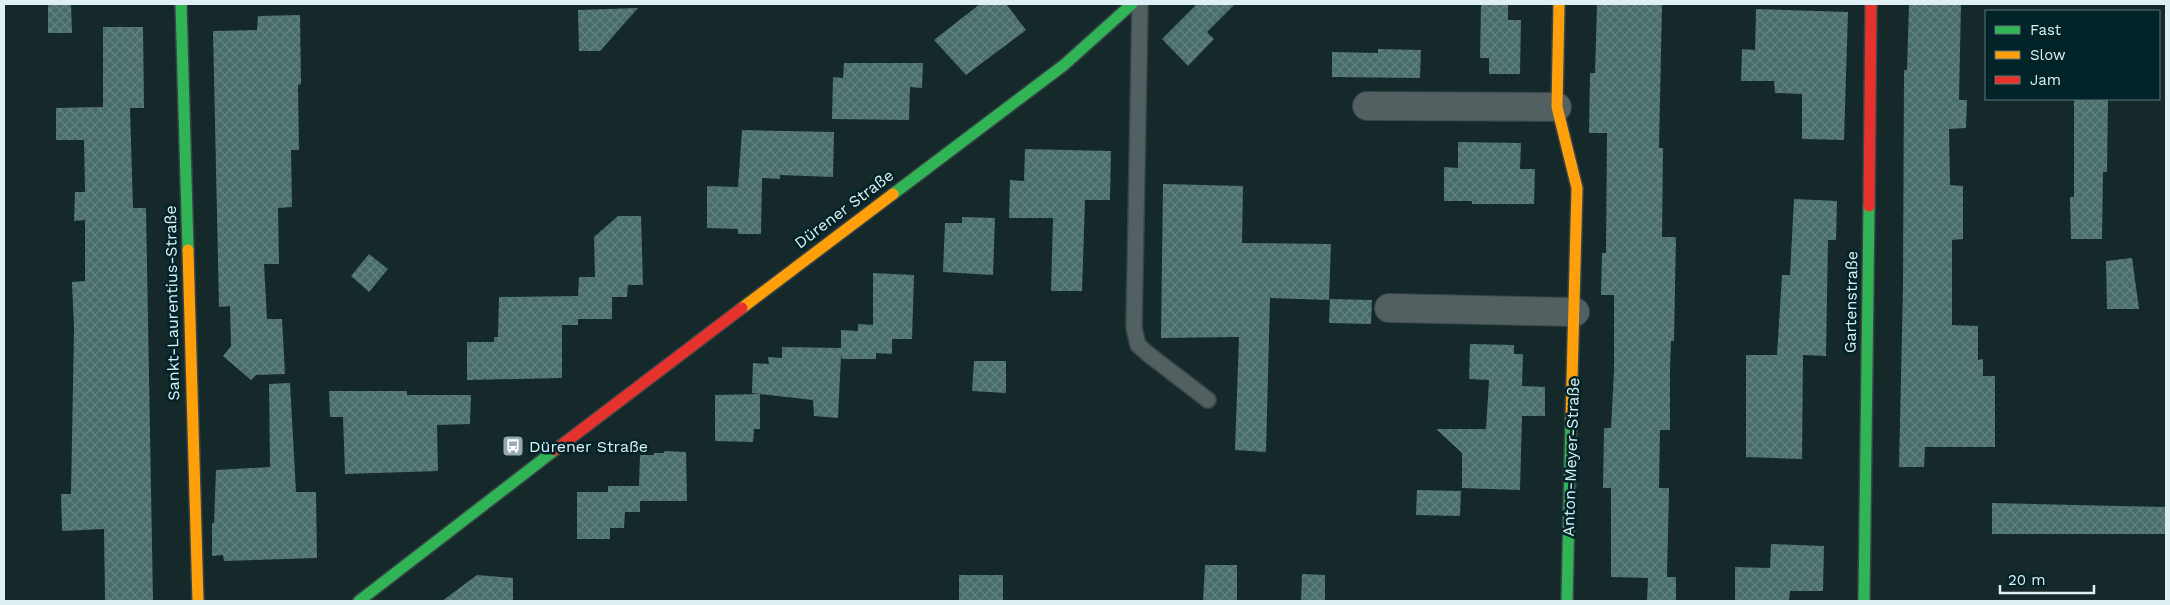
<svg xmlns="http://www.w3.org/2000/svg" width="2170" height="605" font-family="'Work Sans',sans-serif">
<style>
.building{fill:url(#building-cross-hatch)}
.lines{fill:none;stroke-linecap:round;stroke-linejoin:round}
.lane-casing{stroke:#384547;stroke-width:18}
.street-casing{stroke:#384547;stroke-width:30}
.fast-casing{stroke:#384547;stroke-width:14}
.slow-casing{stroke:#384547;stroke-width:14}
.jam-casing{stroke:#384547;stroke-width:14}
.lane{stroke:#536061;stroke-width:15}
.street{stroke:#536061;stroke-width:28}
.fast{stroke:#30b455;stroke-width:11}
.slow{stroke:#ff9f0a;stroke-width:11}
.jam{stroke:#e5322d;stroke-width:11}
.labels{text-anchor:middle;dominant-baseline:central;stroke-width:5;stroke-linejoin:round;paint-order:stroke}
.street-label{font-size:16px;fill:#def0f3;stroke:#022429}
.poi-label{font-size:16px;fill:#def0f3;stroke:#022429;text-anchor:start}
</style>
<defs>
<pattern id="building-cross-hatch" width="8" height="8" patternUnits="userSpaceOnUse" patternTransform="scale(1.25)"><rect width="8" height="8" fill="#496d6a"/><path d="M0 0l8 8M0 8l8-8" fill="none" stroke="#638280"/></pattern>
</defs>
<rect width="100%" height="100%" fill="#15282a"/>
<g class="building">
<path d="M48,4H71L72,33H48Z"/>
<path d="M980,4H1006L1026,30L966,75L934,40Z"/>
<path d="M1197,4H1235L1207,32L1214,39L1188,66L1162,39Z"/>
<path d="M1597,4H1662L1659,148H1663L1662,237H1676L1674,341H1671L1670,370V430H1660L1659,488H1669L1667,577H1676V601H1647L1648,578L1611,577V488H1603L1604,428H1611L1614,370V295H1601L1602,253H1606L1607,133H1589L1590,73H1595Z"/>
<path d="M1909,4H1961L1959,100H1967L1966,128L1949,129L1950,185L1963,186V239L1952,240V325L1978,326V360L1983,359V376H1995V447H1925L1924,467H1899L1903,287L1904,70H1907Z"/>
<path d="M1481,5H1508V20H1521L1520,74H1489V58H1480Z"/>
<path d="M638,8L600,51H579L578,10Z"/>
<path d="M1756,9L1848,12L1844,140L1802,139V94L1775,93L1774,81H1741L1742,49L1755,50Z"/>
<path d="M300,15L301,84L298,85L299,150H291L292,207L278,208L279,264H264L267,319H282L285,374L256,375L251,380L223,356L231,346L230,306L219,307L213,31L257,30L258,16Z"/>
<path d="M103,27H143L144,108H130L133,208H146L153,601H105L104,529L62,531L61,494H71L74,328L72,282L85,281V220L74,221L75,192H85L84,140H56V108L103,107Z"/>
<path d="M1378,49L1421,50L1420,78L1332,77V52L1378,53Z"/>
<path d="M844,63H923L922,88L910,87L909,120L832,119L833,77L843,78Z"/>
<path d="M2074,99H2108L2107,172H2103L2102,239H2071L2070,197H2074Z"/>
<path d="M742,130L834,132L833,177L780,175V179L762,178L761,234H738V229L707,228V186L738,187Z"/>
<path d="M1458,142L1521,143L1520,169H1535L1534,204H1472V201H1444V167L1458,168Z"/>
<path d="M1025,149L1111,151L1110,200H1085L1082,291H1051L1053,218H1009L1010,180L1024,181Z"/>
<path d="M1163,184L1243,186L1242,243L1331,244L1329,300L1270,298L1266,452L1235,450L1239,337L1161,338Z"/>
<path d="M1794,199L1837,201L1836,240H1828L1826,356L1803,355L1802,459L1746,457V355H1777L1782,275H1790Z"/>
<path d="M618,216H641L643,285H628L627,297H612V319H578V325H562V378L467,380V342H494V337H498L499,297L578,296L579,277H595L594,237Z"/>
<path d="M962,217L995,218L993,275L943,272L945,223H962Z"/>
<path d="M369,254L388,269L369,292L351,276Z"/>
<path d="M2132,258L2139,309H2107L2106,261Z"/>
<path d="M873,273L914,275L912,339H892V354L876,353V359H842L841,355L838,418L814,416L813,400L752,393L753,363L769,364L768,357L782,358V347L841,348V330L858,331V324L873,325Z"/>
<path d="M1330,299L1372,300L1371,324L1329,323Z"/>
<path d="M1470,344L1514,345V354H1523L1522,386L1545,387V416H1522L1520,490L1462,488V453L1436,429H1486L1489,380L1469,379Z"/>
<path d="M974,361H1006V393L972,391Z"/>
<path d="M290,383L296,492H316L317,558L224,561L223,555L212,556V523H214L216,470L270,467L269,384Z"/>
<path d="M329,391H407V395H471L470,424L437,425L438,471L345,474L343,417H330Z"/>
<path d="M760,394V429H754L753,442L715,441V395Z"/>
<path d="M664,451L686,452L687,501H640V512H625L624,528H610V539H577V492H608V486H639L640,455H654V453H664Z"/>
<path d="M1417,490L1461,491L1460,516L1416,515Z"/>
<path d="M1992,503L2165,507V534H1992Z"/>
<path d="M1771,544L1824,546L1823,591H1790L1789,601H1735V567L1770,568Z"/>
<path d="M1205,565H1237V601H1203Z"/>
<path d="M1302,574L1325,575V601H1301Z"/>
<path d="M477,575L513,578V601H442Z"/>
<rect x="959" y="575" width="44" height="26"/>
</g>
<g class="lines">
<g class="lane-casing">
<path id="lane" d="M1140,4L1134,328L1138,345L1148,354L1208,400"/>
</g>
<g class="street-casing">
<g id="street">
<path d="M1367,106L1557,107"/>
<path d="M1389,308L1575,312"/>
</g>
</g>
<g class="fast-casing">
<g id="fast">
<path d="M181,4L188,250"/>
<path d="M893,194L1064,65L1132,4"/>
<path d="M359,601L555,450"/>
<path d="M1567,601L1571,419"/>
<path d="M1864,601L1869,206"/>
</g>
</g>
<g class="slow-casing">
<g id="slow">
<path d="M1559,4L1557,107L1577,188L1571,419"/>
<path d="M188,250L198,601"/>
<path d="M742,308L893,194"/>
</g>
</g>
<g class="jam-casing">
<g id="jam">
<path d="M1869,206L1871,4"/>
<path d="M555,450L742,308"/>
</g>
</g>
<use href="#lane" class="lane"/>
<use href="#street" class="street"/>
<use href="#fast" class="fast"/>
<use href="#slow" class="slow"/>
<use href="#jam" class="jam"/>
</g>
<defs>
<g id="bus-square" transform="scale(1.125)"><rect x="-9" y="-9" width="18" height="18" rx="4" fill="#98aaad" stroke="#022429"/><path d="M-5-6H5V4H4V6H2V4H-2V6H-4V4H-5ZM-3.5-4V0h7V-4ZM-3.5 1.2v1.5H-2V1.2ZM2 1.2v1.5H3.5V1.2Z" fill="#fff"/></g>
</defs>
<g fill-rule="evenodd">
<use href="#bus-square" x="513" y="446"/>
</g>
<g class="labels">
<g class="street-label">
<text transform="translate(844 209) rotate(-37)">Dürener Straße</text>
<text transform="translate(1851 302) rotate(-89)">Gartenstraße</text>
<text transform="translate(172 303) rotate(-91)">Sankt-Laurentius-Straße</text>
<text transform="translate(1571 457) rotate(-88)">Anton-Meyer-Straße</text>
</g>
<g class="poi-label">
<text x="529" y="446">Dürener Straße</text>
</g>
</g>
<rect width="2170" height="605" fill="none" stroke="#def0f3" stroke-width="10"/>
<rect x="1985" y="10" width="175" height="90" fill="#022429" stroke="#5a767a"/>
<rect x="1995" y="26" width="25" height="8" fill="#30b455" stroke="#5a767a"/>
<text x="2030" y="35" font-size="15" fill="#def0f3">Fast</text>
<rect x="1995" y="51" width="25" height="8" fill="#ff9f0a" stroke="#5a767a"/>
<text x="2030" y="60" font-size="15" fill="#def0f3">Slow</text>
<rect x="1995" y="76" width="25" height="8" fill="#e5322d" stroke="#5a767a"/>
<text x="2030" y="85" font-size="15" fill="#def0f3">Jam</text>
<path d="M2000 585v8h94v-8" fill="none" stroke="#def0f3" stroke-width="2.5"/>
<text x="2008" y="585" font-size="15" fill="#def0f3" stroke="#022429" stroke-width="4" paint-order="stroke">20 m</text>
</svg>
